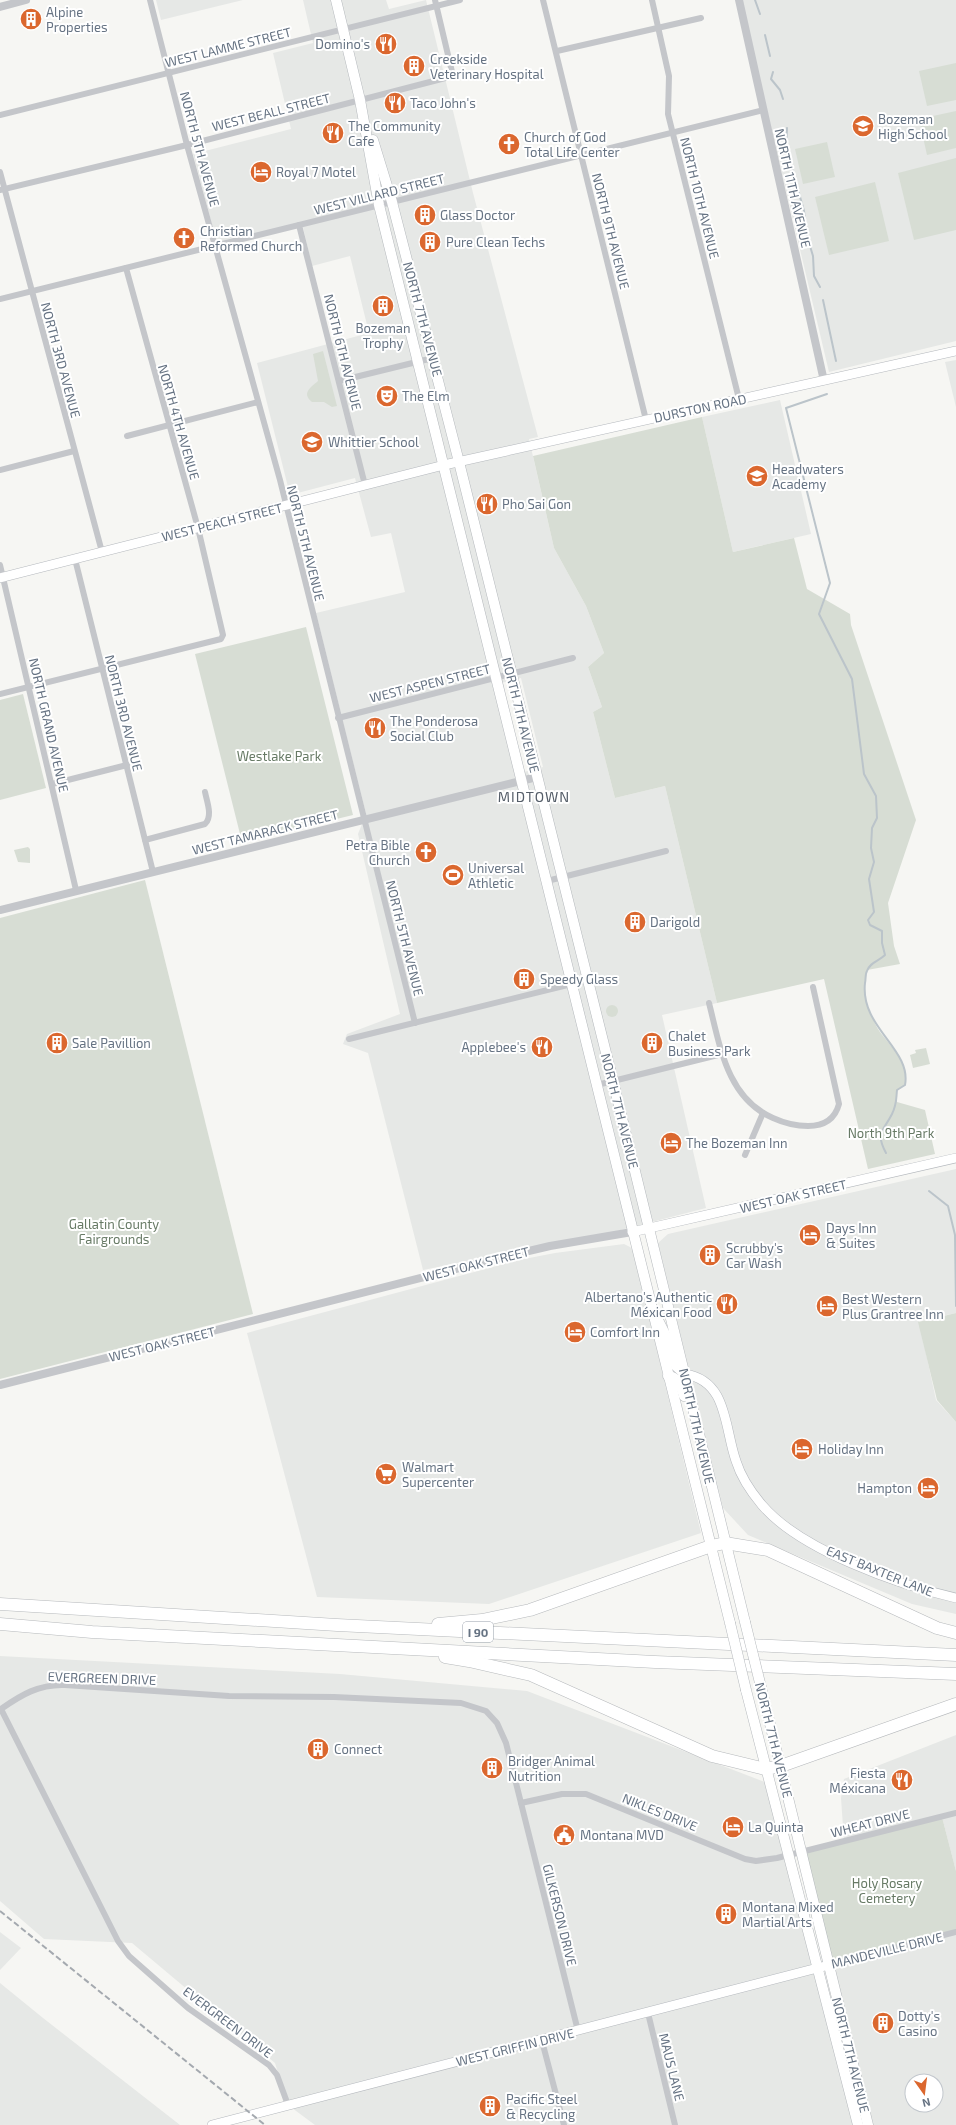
<svg xmlns="http://www.w3.org/2000/svg" width="956" height="2125" font-family="'Exo 2',sans-serif">
<style>
.built{fill:#e6e8e6;fill-rule:evenodd}
.green{fill:#d7ddd4}
.lines{fill:none;stroke-linecap:round;stroke-linejoin:round}
.stream{stroke:#bbc4ca;stroke-width:2}
.secondary-casing{stroke:#b4b8bd;stroke-width:10}
.primary-casing{stroke:#b4b8bc;stroke-width:11}
.motorway-casing{stroke:#b6b9bc;stroke-width:13}
.minor{stroke:#c4c6ca;stroke-width:6}
.tertiary{stroke:#c4c6ca;stroke-width:8}
.secondary{stroke:#fff;stroke-width:9}
.primary{stroke:#fff;stroke-width:10}
.motorway{stroke:#fff;stroke-width:12}
.rail{stroke:#a4a9af;stroke-width:2;stroke-dasharray:6 3;stroke-linecap:butt}
.primary-bridge-casing{stroke:#b4b8bc;stroke-width:11;stroke-linecap:butt}
.primary-bridge{stroke:#fff;stroke-width:10}
.labels{text-anchor:middle;dominant-baseline:central;stroke-width:4;stroke-linejoin:round;paint-order:stroke}
.shield{fill:#fff;stroke:#949da8;stroke-width:1}
.shield-label{font-size:12px;font-weight:bold;fill:#667383}
.poi-label{font-size:13px;fill:#667383;stroke:#fff;text-anchor:start}
.street-label{font-size:13px;fill:#667383;stroke:#fff}
.park-label{font-size:13px;fill:#677a65;stroke:#fff}
.neighbourhood-label{font-size:14px;letter-spacing:1px;fill:#545d68;stroke:#fff}
</style>
<rect width="100%" height="100%" fill="#f6f6f3"/>
<g class="built">
<path d="M156,0H243L161,20Z"/>
<path d="M303,0H386L389,9L426,0L473,193L538,437L529,439L554,548L586,606L604,653L588,667L602,707L593,712L615,798L665,786L717,1003L662,1015L706,1208L613,1232L423,1270L368,1053L343,1044L347,1034L400,1014L358,834L366,814L316,613L405,592L391,533L371,537L355,478L290,495L257,363L369,333L350,256L312,266L302,223L217,243L193,154L291,129L273,53L313,43ZM521,678L543,767L516,774L493,685Z"/>
<path d="M741,0H956V341L829,372Z"/>
<path d="M956,360V407L945,362Z"/>
<path d="M780,400L811,534L733,552L702,417Z"/>
<path d="M956,1169V1313L919,1321L936,1400L956,1422V1614L912,1604L748,1535L723,1508L658,1243L668,1234Z"/>
<path d="M624,1244L630,1247L633,1251L701,1533L489,1604L317,1597L247,1333L519,1260L555,1253Z"/>
<path d="M0,1656L340,1674L527,1691L770,1784L858,2125H315L288,2105L275,2063L132,1943L44,1939L0,1901Z"/>
<path d="M956,1735V1871L942,1817L844,1841L841,1798L844,1779Z"/>
<path d="M0,1932L21,1948L0,1970Z"/>
<path d="M956,1932V2125H868L829,1965ZM912,2081H936V2105H912Z"/>
<path d="M0,1983L43,2018L180,2125H0Z"/>
</g>
<g class="green">
<path d="M956,63V100L927,106L919,71Z"/>
<path d="M956,111V148L927,155L919,119Z"/>
<path d="M827,142L835,177L803,184L795,149Z"/>
<path d="M956,158V230L914,240L898,173Z"/>
<path d="M875,182L889,241L829,255L815,197Z"/>
<path d="M323,351L337,406L332,407L324,402H312C301,393 311,387 318,381L313,354Z"/>
<path d="M702,417L733,552L794,538L807,589L850,614L851,625L916,820L888,903L894,946L900,964L867,970C865,983 863,995 868,1007C871,1015 875,1025 880,1032C892,1048 909,1063 905,1085L897,1090V1102L925,1110L935,1154L868,1169L824,979L717,1003L665,786L615,798L593,712L602,707L588,667L604,653L586,606L554,548L533,456Z"/>
<path d="M306,627L353,815L242,842L195,654Z"/>
<path d="M23,694L46,788L0,800V700Z"/>
<path d="M28,847L30,849V863L18,862L14,850Z"/>
<path d="M145,880L253,1314L0,1379V918Z"/>
<circle cx="612" cy="1011" r="6"/>
<path d="M926,1048L930,1064L913,1068L910,1055L916,1053L915,1050Z"/>
<path d="M956,1313V1422L937,1400L918,1322Z"/>
<path d="M942,1817L956,1871V1932L829,1965L802,1851Z"/>
</g>
<g class="lines">
<g class="stream">
<path d="M755,0L760,14"/>
<path d="M765,35L770,56"/>
<path d="M773,72L771,79L780,90L783,99"/>
<path d="M787,128L786,147L804,211L807,236L813,256L814,276L820,287"/>
<path d="M823,300L836,361"/>
<path d="M827,394L786,408L830,583L819,614L852,679L864,774L876,796L877,818L872,828L871,848L874,862L869,879L874,912L868,920L870,925L882,931V943L885,955C879,961 870,962 867,971C865,974 866,979 865,983C860,1028 912,1049 905,1085L897,1090C896,1099 897,1104 892,1114C883,1132 875,1132 886,1153"/>
<path d="M929,1191L948,1206L955,1235L956,1306"/>
</g>
<g class="secondary-casing">
<g id="secondary">
<path d="M0,578L444,465L956,351"/>
<path d="M632,1232L956,1158"/>
<path d="M685,1374C728,1381 724,1427 736,1461C741,1477 751,1492 762,1505C800,1550 899,1585 956,1598"/>
<path d="M212,2125L829,1965"/>
</g>
</g>
<g class="primary-casing">
<g id="primary">
<path d="M336,0L360,100L379,205L730,1623"/>
<path d="M373,140L392,202L459,462L613,1081L745,1622"/>
<path d="M657,1318L668,1340L676,1366L685,1374"/>
<path d="M668,1376C679,1377 681,1387 684,1396"/>
<path d="M761,1687L868,2125"/>
<path d="M746,1690L858,2125"/>
</g>
</g>
<g class="motorway-casing">
<g id="motorway">
<path d="M0,1604L337,1625L956,1655"/>
<path d="M0,1624L92,1632L655,1662L956,1674"/>
<path d="M438,1624L482,1620L530,1610L711,1546L725,1543L768,1550L937,1628L956,1633"/>
<path d="M445,1657L469,1661L531,1675L712,1756L765,1769L781,1766L956,1704"/>
</g>
</g>
<g class="minor">
<path d="M150,0L187,145L280,480L415,1023"/>
<path d="M543,0L646,420"/>
<path d="M652,0L669,76L668,114L739,399"/>
<path d="M557,51L701,18"/>
<path d="M0,115L460,0"/>
<path d="M0,172L102,552"/>
<path d="M0,190L187,145L453,76L435,0"/>
<path d="M299,225L365,485"/>
<path d="M0,299L764,110"/>
<path d="M339,381L433,358"/>
<path d="M127,436L258,402"/>
<path d="M0,470L74,451"/>
<path d="M75,559L153,872"/>
<path d="M0,565L76,890"/>
<path d="M0,694L221,639L223,635L198,528L126,268"/>
<path d="M338,718L573,658"/>
<path d="M52,784L127,765"/>
<path d="M145,840L205,824C213,816 207,802 205,792"/>
<path d="M547,881L666,851"/>
<path d="M709,1003C720,1046 727,1098 773,1118C784,1123 796,1126 808,1126C825,1126 835,1119 839,1104L813,987"/>
<path d="M349,1039L588,980"/>
<path d="M597,1085L722,1054"/>
<path d="M745,1155L763,1113"/>
<path d="M521,1803L562,1794H586L745,1859L756,1861L777,1858L956,1813"/>
<path d="M829,1965L956,1932"/>
<path d="M648,2013L675,2125"/>
<path d="M542,2041L564,2125"/>
<path d="M288,2105L277,2075L269,2065L188,2008L129,1956L118,1941L1,1709C21,1695 39,1684 65,1685L229,1696L334,1697L461,1703L486,1711L497,1723L506,1743L578,2031"/>
</g>
<g class="tertiary">
<path d="M739,0L824,381"/>
<path d="M0,7L26,0"/>
<path d="M0,910L537,777"/>
<path d="M0,1385L503,1257L550,1246L632,1232"/>
</g>
<use href="#secondary" class="secondary"/>
<use href="#primary" class="primary"/>
<use href="#motorway" class="motorway"/>
<path class="rail" d="M0,1911L265,2125"/>
<g class="primary-bridge-casing">
<g id="primary-bridge">
<path d="M745,1622L761,1687"/>
<path d="M730,1623L746,1690"/>
</g>
</g>
<use href="#primary-bridge" class="primary-bridge"/>
</g>
<defs>
<g id="building-disc" transform="scale(1.15)"><circle r="9.5" fill="#db672e" stroke="#fff"/><path d="M-4-6H4V6H1V3H-1V6H-4ZM-2.5-4.3h1.7v1.8h-1.7ZM.8-4.3h1.7v1.8H.8ZM-2.5-1h1.7V.8h-1.7ZM.8-1h1.7V.8H.8Z" fill="#fff"/></g>
<g id="restaurant-disc" transform="scale(1.15)"><circle r="9.5" fill="#db672e" stroke="#fff"/><path d="M-5-6h1v4h1v-4h1v4h1v-4h1v5L-1.5 .5V6h-2V.5L-5-1ZM5-6V6H3V1.5H1.5Q1.5-4 5-6Z" fill="#fff"/></g>
<g id="school-disc" transform="scale(1.15)"><circle r="9.5" fill="#db672e" stroke="#fff"/><path d="M0-5L7-2L0 1L-7-2ZM-4 1L0 2.5L4 1V4Q0 6-4 4Z" fill="#fff"/></g>
<g id="church-disc" transform="scale(1.15)"><circle r="9.5" fill="#db672e" stroke="#fff"/><path d="M-1.2-6h2.4v3.5h3.3v2.4h-3.3V6h-2.4V-.1h-3.3v-2.4h3.3Z" fill="#fff"/></g>
<g id="hotel-disc" transform="scale(1.15)"><circle r="9.5" fill="#db672e" stroke="#fff"/><path d="M-6-4.5h1.5V1H6V5H4.5V3h-9V5H-6ZM-4 0a1.8 1.8 0 1 1 3.6 0ZM.5 0V-2.5h3Q6-2.5 6 0Z" fill="#fff"/></g>
<g id="theatre-disc" transform="scale(1.15)"><circle r="9.5" fill="#db672e" stroke="#fff"/><path d="M-5-5.5Q0-4 5-5.5V0Q5 5 0 6Q-5 5-5 0ZM-3.3-2.5H-1v1.5H-3.3ZM1-2.5H3.3v1.5H1ZM-2.8 1Q0 5.5 2.8 1Z" fill="#fff"/></g>
<g id="stadium-disc" transform="scale(1.15)"><circle r="9.5" fill="#db672e" stroke="#fff"/><path d="M0-5a6.5 5 0 1 0 0 10a6.5 5 0 1 0 0-10ZM-3.5-1.8h7v3.6h-7Z" fill="#fff"/></g>
<g id="supermarket-disc" transform="scale(1.15)"><circle r="9.5" fill="#db672e" stroke="#fff"/><path d="M-6-5.5h2.5l.6 2H6L4.5 2H-2.5L-4.4-4H-6ZM-1.5 3.2a1.3 1.3 0 1 0 .1 0ZM3 3.2a1.3 1.3 0 1 0 .1 0Z" fill="#fff"/></g>
<g id="civic-disc" transform="scale(1.15)"><circle r="9.5" fill="#db672e" stroke="#fff"/><path d="M-.6-6.5H3V-4.5H.6V-3L4-1V1h2V6H-6V1h2V-1L-.6-3ZM-1.2 2.5V6h2.4V2.5Z" fill="#fff"/></g>
</defs>
<g fill-rule="evenodd">
<use href="#building-disc" x="31" y="19"/>
<use href="#restaurant-disc" x="386" y="44"/>
<use href="#building-disc" x="414" y="66"/>
<use href="#restaurant-disc" x="395" y="103"/>
<use href="#school-disc" x="863" y="126"/>
<use href="#restaurant-disc" x="333" y="133"/>
<use href="#church-disc" x="509" y="144"/>
<use href="#hotel-disc" x="261" y="172"/>
<use href="#building-disc" x="425" y="215"/>
<use href="#church-disc" x="184" y="238"/>
<use href="#building-disc" x="430" y="242"/>
<use href="#building-disc" x="383" y="306"/>
<use href="#theatre-disc" x="387" y="396"/>
<use href="#school-disc" x="312" y="442"/>
<use href="#school-disc" x="757" y="476"/>
<use href="#restaurant-disc" x="487" y="504"/>
<use href="#restaurant-disc" x="375" y="728"/>
<use href="#church-disc" x="426" y="852"/>
<use href="#stadium-disc" x="453" y="875"/>
<use href="#building-disc" x="635" y="922"/>
<use href="#building-disc" x="524" y="979"/>
<use href="#building-disc" x="57" y="1043"/>
<use href="#building-disc" x="652" y="1043"/>
<use href="#restaurant-disc" x="542" y="1047"/>
<use href="#hotel-disc" x="671" y="1143"/>
<use href="#hotel-disc" x="810" y="1235"/>
<use href="#building-disc" x="710" y="1255"/>
<use href="#restaurant-disc" x="727" y="1304"/>
<use href="#hotel-disc" x="827" y="1306"/>
<use href="#hotel-disc" x="575" y="1332"/>
<use href="#hotel-disc" x="802" y="1449"/>
<use href="#supermarket-disc" x="386" y="1474"/>
<use href="#hotel-disc" x="928" y="1488"/>
<use href="#building-disc" x="318" y="1749"/>
<use href="#building-disc" x="492" y="1768"/>
<use href="#restaurant-disc" x="902" y="1780"/>
<use href="#hotel-disc" x="733" y="1827"/>
<use href="#civic-disc" x="564" y="1835"/>
<use href="#building-disc" x="726" y="1914"/>
<use href="#building-disc" x="883" y="2023"/>
<use href="#building-disc" x="490" y="2106"/>
</g>
<g class="labels">
<rect class="shield" x="463" y="1622" width="30" height="20" rx="3"/>
<g class="shield-label">
<text x="478" y="1632">I 90</text>
</g>
<g class="poi-label">
<text x="46" y="12">Alpine<tspan x="46" dy="15">Properties</tspan></text>
<text x="370" y="44" text-anchor="end">Domino's</text>
<text x="430" y="59">Creekside<tspan x="430" dy="15">Veterinary Hospital</tspan></text>
<text x="410" y="103">Taco John's</text>
<text x="878" y="119">Bozeman<tspan x="878" dy="15">High School</tspan></text>
<text x="348" y="126">The Community<tspan x="348" dy="15">Cafe</tspan></text>
<text x="524" y="137">Church of God<tspan x="524" dy="15">Total Life Center</tspan></text>
<text x="276" y="172">Royal 7 Motel</text>
<text x="440" y="215">Glass Doctor</text>
<text x="200" y="231">Christian<tspan x="200" dy="15">Reformed Church</tspan></text>
<text x="446" y="242">Pure Clean Techs</text>
<text x="383" y="328" text-anchor="middle">Bozeman<tspan x="383" dy="15">Trophy</tspan></text>
<text x="402" y="396">The Elm</text>
<text x="328" y="442">Whittier School</text>
<text x="772" y="469">Headwaters<tspan x="772" dy="15">Academy</tspan></text>
<text x="502" y="504">Pho Sai Gon</text>
<text x="390" y="721">The Ponderosa<tspan x="390" dy="15">Social Club</tspan></text>
<text x="410" y="845" text-anchor="end">Petra Bible<tspan x="410" dy="15">Church</tspan></text>
<text x="468" y="868">Universal<tspan x="468" dy="15">Athletic</tspan></text>
<text x="650" y="922">Darigold</text>
<text x="540" y="979">Speedy Glass</text>
<text x="668" y="1036">Chalet<tspan x="668" dy="15">Business Park</tspan></text>
<text x="72" y="1043">Sale Pavillion</text>
<text x="526" y="1047" text-anchor="end">Applebee's</text>
<text x="686" y="1143">The Bozeman Inn</text>
<text x="826" y="1228">Days Inn<tspan x="826" dy="15">&amp; Suites</tspan></text>
<text x="726" y="1248">Scrubby's<tspan x="726" dy="15">Car Wash</tspan></text>
<text x="712" y="1297" text-anchor="end">Albertano's Authentic<tspan x="712" dy="15">Méxican Food</tspan></text>
<text x="842" y="1299">Best Western<tspan x="842" dy="15">Plus Grantree Inn</tspan></text>
<text x="590" y="1332">Comfort Inn</text>
<text x="818" y="1449">Holiday Inn</text>
<text x="402" y="1467">Walmart<tspan x="402" dy="15">Supercenter</tspan></text>
<text x="912" y="1488" text-anchor="end">Hampton</text>
<text x="334" y="1749">Connect</text>
<text x="508" y="1761">Bridger Animal<tspan x="508" dy="15">Nutrition</tspan></text>
<text x="886" y="1773" text-anchor="end">Fiesta<tspan x="886" dy="15">Méxicana</tspan></text>
<text x="748" y="1827">La Quinta</text>
<text x="580" y="1835">Montana MVD</text>
<text x="742" y="1907">Montana Mixed<tspan x="742" dy="15">Martial Arts</tspan></text>
<text x="898" y="2016">Dotty's<tspan x="898" dy="15">Casino</tspan></text>
<text x="506" y="2099">Pacific Steel<tspan x="506" dy="15">&amp; Recycling</tspan></text>
</g>
<g class="street-label">
<text transform="translate(228 47) rotate(-14)">WEST LAMME STREET</text>
<text transform="translate(271 112) rotate(-14)">WEST BEALL STREET</text>
<text transform="translate(200 149) rotate(75)">NORTH 5TH AVENUE</text>
<text transform="translate(793 188) rotate(77)">NORTH 11TH AVENUE</text>
<text transform="translate(379 194) rotate(-14)">WEST VILLARD STREET</text>
<text transform="translate(700 198) rotate(76)">NORTH 10TH AVENUE</text>
<text transform="translate(611 231) rotate(76)">NORTH 9TH AVENUE</text>
<text transform="translate(423 319) rotate(75)">NORTH 7TH AVENUE</text>
<text transform="translate(343 352) rotate(76)">NORTH 6TH AVENUE</text>
<text transform="translate(61 360) rotate(75)">NORTH 3RD AVENUE</text>
<text transform="translate(700 408) rotate(-12)">DURSTON ROAD</text>
<text transform="translate(179 422) rotate(74)">NORTH 4TH AVENUE</text>
<text transform="translate(222 522) rotate(-14)">WEST PEACH STREET</text>
<text transform="translate(306 543) rotate(76)">NORTH 5TH AVENUE</text>
<text transform="translate(430 683) rotate(-14)">WEST ASPEN STREET</text>
<text transform="translate(124 713) rotate(76)">NORTH 3RD AVENUE</text>
<text transform="translate(521 715) rotate(76)">NORTH 7TH AVENUE</text>
<text transform="translate(49 725) rotate(77)">NORTH GRAND AVENUE</text>
<text transform="translate(265 832) rotate(-14)">WEST TAMARACK STREET</text>
<text transform="translate(405 938) rotate(76)">NORTH 5TH AVENUE</text>
<text transform="translate(620 1111) rotate(76)">NORTH 7TH AVENUE</text>
<text transform="translate(793 1196) rotate(-13)">WEST OAK STREET</text>
<text transform="translate(476 1264) rotate(-14)">WEST OAK STREET</text>
<text transform="translate(162 1344) rotate(-14)">WEST OAK STREET</text>
<text transform="translate(697 1426) rotate(77)">NORTH 7TH AVENUE</text>
<text transform="translate(880 1571) rotate(22)">EAST BAXTER LANE</text>
<text transform="translate(102 1678) rotate(2)">EVERGREEN DRIVE</text>
<text transform="translate(774 1740) rotate(76)">NORTH 7TH AVENUE</text>
<text transform="translate(660 1812) rotate(22)">NIKLES DRIVE</text>
<text transform="translate(870 1823) rotate(-14)">WHEAT DRIVE</text>
<text transform="translate(560 1915) rotate(76)">GILKERSON DRIVE</text>
<text transform="translate(887 1950) rotate(-14)">MANDEVILLE DRIVE</text>
<text transform="translate(228 2022) rotate(37)">EVERGREEN DRIVE</text>
<text transform="translate(515 2047) rotate(-14)">WEST GRIFFIN DRIVE</text>
<text transform="translate(851 2055) rotate(76)">NORTH 7TH AVENUE</text>
<text transform="translate(672 2067) rotate(76)">MAUS LANE</text>
</g>
<g class="park-label">
<text x="279" y="756">Westlake Park</text>
<text x="891" y="1133">North 9th Park</text>
<text x="114" y="1224">Gallatin County<tspan x="114" dy="15">Fairgrounds</tspan></text>
<text x="887" y="1883">Holy Rosary<tspan x="887" dy="15">Cemetery</tspan></text>
</g>
<g class="neighbourhood-label">
<text x="534" y="796">MIDTOWN</text>
</g>
</g>
<g transform="translate(924 2093) rotate(166)"><circle r="19" fill="#ffffff" stroke="#c2c7cd"/>
<path d="M0-3L7 15L0 10L-7 15Z" fill="#db672e"/>
<text y="-6" font-size="11" font-weight="bold" text-anchor="middle" fill="#667383">N</text>
</g>
</svg>
